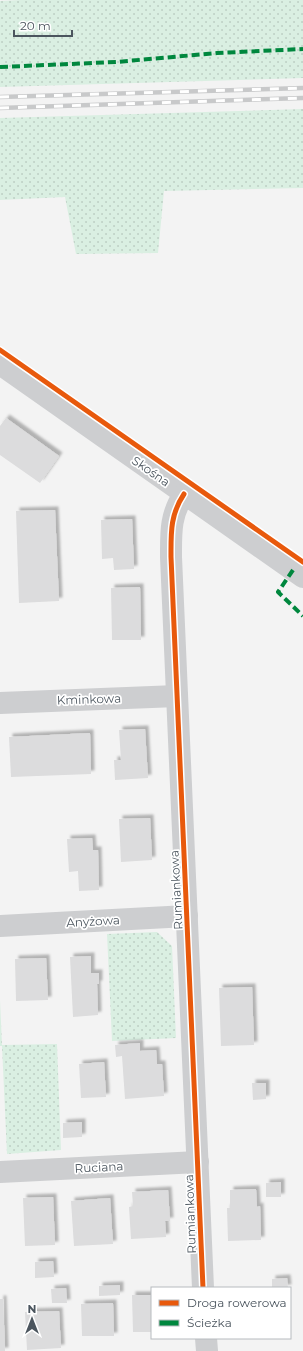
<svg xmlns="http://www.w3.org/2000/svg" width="303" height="1351" font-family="Montserrat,sans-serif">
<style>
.grass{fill:url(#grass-dots)}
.building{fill:#dcdcdd;filter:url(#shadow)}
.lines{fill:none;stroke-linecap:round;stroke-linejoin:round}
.minor{stroke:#cdced0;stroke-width:22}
.rail-casing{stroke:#c8c9ca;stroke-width:4.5}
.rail{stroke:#fff;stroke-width:3;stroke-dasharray:9;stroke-linecap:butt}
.quiet{stroke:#00873e;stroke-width:4;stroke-dasharray:8 4;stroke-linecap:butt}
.cycleway-casing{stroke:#fff;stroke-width:8}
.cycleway{stroke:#e8590c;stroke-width:5}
.labels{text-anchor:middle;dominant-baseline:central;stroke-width:3.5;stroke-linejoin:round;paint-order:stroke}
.street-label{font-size:12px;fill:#4b555e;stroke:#fff}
</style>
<defs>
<pattern id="grass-dots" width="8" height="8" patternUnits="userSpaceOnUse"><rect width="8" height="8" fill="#daefe2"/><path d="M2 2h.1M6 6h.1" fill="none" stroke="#bdcfc4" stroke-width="1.8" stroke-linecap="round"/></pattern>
<filter id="shadow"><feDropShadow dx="3.5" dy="-3.5" stdDeviation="1" flood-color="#0004"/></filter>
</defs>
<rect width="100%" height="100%" fill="#f3f3f3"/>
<g class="grass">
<path d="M21,0H303V78L0,87V1Z"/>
<path d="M303,109V188L164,191L158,253L76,254L65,197L0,200V118Z"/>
<path d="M157,932L172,946L176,1038L112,1041L107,934Z"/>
<path d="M0,1000L2,1045L57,1044L61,1150L7,1154L2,1046H0Z"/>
</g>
<g class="building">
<path d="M6,418L59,456L40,483L0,455V426Z"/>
<path d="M55,510L59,601L19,603L16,511Z"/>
<path d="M132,519L134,569L114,570L113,558L102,559L101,520Z"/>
<path d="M140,587L141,640H112L111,588Z"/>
<path d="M145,729L148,778L115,780L114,760H121L119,730Z"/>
<path d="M90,733L91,774L11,777L9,737Z"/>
<path d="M150,818L152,860L121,862L119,819Z"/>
<path d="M92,838L93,850H98L99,890L79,891L78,871L69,872L67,839Z"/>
<path d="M91,956V973H99V984H97L98,1015L73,1017L70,957Z"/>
<path d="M46,958L48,1000L16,1001L15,959Z"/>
<path d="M252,987L254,1045L221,1046L219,988Z"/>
<path d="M140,1043V1051L156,1050L157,1064H162L164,1096L125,1099L122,1056L116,1057L115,1045Z"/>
<path d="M104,1062L106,1097L81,1098L79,1064Z"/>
<path d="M252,1083H266V1099L253,1100Z"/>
<path d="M82,1122V1137L63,1138V1123Z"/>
<path d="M281,1182V1197H266V1183Z"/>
<path d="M256,1189L257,1207L260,1206L261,1240L228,1241L227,1208H230V1190Z"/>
<path d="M168,1190L170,1221H165L166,1237L131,1239L129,1207L133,1206L132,1192Z"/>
<path d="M53,1197L55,1245L25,1246L23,1198Z"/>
<path d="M110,1198L113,1244L74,1246L71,1201Z"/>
<path d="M53,1261L54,1277L35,1278V1262Z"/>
<path d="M287,1278L288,1288H272V1279Z"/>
<path d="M120,1285V1295L99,1296V1286Z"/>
<path d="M66,1288L67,1303H52L51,1289Z"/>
<path d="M132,1295H152V1332H133Z"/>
<path d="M0,1299H3L5,1351H0Z"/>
<path d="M113,1303L114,1336H82L81,1304Z"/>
<path d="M59,1311L61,1348L27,1350L25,1312Z"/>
</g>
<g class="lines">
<g class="minor">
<path d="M0,364L303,577"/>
<path d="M184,494C170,515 171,533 171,557L203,1288"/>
<path d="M0,703L177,696"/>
<path d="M0,926L187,916"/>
<path d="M0,1172L198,1162"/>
<path d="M206,1338L207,1351"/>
</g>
<g class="rail-casing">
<g id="rail">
<path d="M0,97L303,88"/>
<path d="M0,108L303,98"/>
</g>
</g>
<use href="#rail" class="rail"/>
<g class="quiet">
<path d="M0,67L116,62L217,53L303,49"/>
<path d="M293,570L278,592L303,616"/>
</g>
<g class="cycleway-casing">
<g id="cycleway">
<path d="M0,350L303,562"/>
<path d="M184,494C170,515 171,533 171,557L203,1288"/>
</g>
</g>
<use href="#cycleway" class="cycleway"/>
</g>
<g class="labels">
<g class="street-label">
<text transform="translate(151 471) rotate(35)">Skośna</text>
<text transform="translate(89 699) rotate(-2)">Kminkowa</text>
<text transform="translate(176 890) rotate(-93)">Rumiankowa</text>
<text transform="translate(93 921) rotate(-3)">Anyżowa</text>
<text transform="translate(99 1167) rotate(-3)">Ruciana</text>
<text transform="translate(190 1214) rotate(-92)">Rumiankowa</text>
</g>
</g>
<rect x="151" y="1287" width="140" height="52" fill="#ffffff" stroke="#b7bbbf"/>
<rect x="159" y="1300" width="20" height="6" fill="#e8590c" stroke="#b7bbbf"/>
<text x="187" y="1307" font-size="12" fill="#4b555e">Droga rowerowa</text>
<rect x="159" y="1320" width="20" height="6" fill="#00873e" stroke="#b7bbbf"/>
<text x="187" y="1327" font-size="12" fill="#4b555e">Ścieżka</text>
<g transform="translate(32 1319)" stroke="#ffffff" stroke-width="3" paint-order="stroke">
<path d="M0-3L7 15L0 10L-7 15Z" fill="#4b555e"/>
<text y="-6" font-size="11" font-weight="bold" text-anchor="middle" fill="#4b555e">N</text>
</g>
<path d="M14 30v6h58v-6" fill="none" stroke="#4b555e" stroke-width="2"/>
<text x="20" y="30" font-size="12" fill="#4b555e" stroke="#ffffff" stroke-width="3" paint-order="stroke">20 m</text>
</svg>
